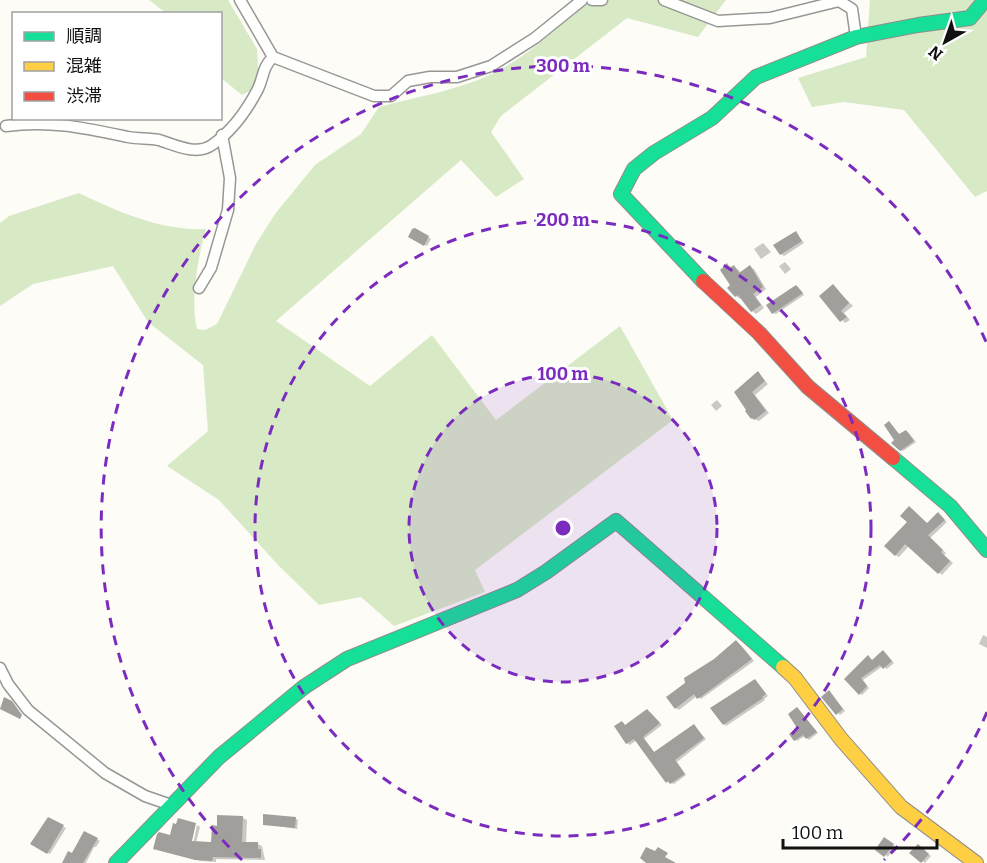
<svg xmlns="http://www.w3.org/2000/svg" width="987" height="863" font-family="Bitter,'Noto Sans JP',serif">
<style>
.forest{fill:#d8eac5}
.shadow{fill:#0003}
.building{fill:#a19f9c}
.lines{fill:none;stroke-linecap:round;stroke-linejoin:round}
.street-casing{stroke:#979795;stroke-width:13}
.fast-casing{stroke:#8e8d8b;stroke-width:16}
.slow-casing{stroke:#8e8d8b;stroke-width:16}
.jam-casing{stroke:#8e8d8b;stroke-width:16}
.street{stroke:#fffffe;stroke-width:10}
.fast{stroke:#16e098;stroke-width:14}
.slow{stroke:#ffcf43;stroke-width:14}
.jam{stroke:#f24e42;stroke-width:14}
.ring{fill:none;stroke:#7b2cbf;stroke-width:3;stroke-dasharray:10 8}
.centre{fill:#7b2cbf;stroke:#fff;stroke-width:3}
.ring-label{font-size:18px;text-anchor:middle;font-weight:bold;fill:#7b2cbf;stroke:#fff;stroke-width:6;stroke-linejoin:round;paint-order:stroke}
</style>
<rect width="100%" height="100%" fill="#fdfcf7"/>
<g class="forest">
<path d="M149,0H228L257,49L259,86L242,95L221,78L220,14L166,13Z"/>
<path d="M589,0H726L698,37L627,18L501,116L491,132L524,179L496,197L461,160L276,321L370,386L432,335L496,420L620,326L673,420L475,570L485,592L394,626L361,597L319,605L278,565L219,500L167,466L208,431L203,365L148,322L113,266L33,284L0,306V223L9,216L79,193C119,212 161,231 206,229C198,257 190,300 197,329L205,330L217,324L256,244L275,214L315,165L361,134L379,107C417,97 459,90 494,73C530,55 559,26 589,0Z"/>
<path d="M870,0H987V191L975,197L904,110L844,102L812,107L798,78L866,57Z"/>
</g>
<g class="shadow">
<path d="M415,230L431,239L427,246L410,236Z"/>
<path d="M796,233L804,243L784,256L781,254Z"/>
<path d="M763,243L771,252L761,259L754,249Z"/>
<path d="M785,262L791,269L785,274L779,266Z"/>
<path d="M727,265L738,269L741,273L750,267L754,269L766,289L756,297L764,308L756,314L752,311L742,297L740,299L736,296Z"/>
<path d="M797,286L804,295L776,314L773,313Z"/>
<path d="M833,286L853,306L844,313L850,320L845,323L821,296Z"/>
<path d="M758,373L768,384L755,395L769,413L759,421L752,418L736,393Z"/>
<path d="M717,400L722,406L716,411L711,405Z"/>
<path d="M889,423L900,435L906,431L909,433L916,442L903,451L900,450Z"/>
<path d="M909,507L928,524L938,514L947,522L930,538L946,553L944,555L953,563L942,575L909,546L899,557L895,555L909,522Z"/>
<path d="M983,635L987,637V648L979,644Z"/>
<path d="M736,642L741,645L754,661L701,699L697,696L679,710L676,708L715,660Z"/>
<path d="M886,654L894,663L887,669L883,666L863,680L869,688L862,695L846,679L868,657L873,661Z"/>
<path d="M755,680L768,696L764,699L765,700L726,726L724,724Z"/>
<path d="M829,692L845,711L840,715L823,697Z"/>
<path d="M800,711L818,733L809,740L805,736L797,741L795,740Z"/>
<path d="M650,712L662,725L644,739L655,753L694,726L706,739L677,762L686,775L674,784L667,782L637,740L630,745L627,743L616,727H626Z"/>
<path d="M243,818L247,820L246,844H258L262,846L265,860L216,859V862L201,861L155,848L192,849L197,825L200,827L196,843L212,844L218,827Z"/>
<path d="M48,819L66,828L50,854L32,844Z"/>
<path d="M296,819L298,820L297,829L264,824Z"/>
<path d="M85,833L100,841L96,847H94L86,863H65Z"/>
<path d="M885,839L895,846L888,857L877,849Z"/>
<path d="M921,847L931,856L925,863L922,861Z"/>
</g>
<g class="building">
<path d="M415,228L429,236L424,246L408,237L412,229Z"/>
<path d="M796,231L802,241L780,255L773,245Z"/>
<path d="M727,263L730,268L734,265L739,273L750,265L763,287L753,294L761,305L751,312L738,295L735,297L727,288L730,285L720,270Z"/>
<path d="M833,284L849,303L841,311L847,317L840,322L819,296Z"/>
<path d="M796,285L803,293L772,314L766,305Z"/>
<path d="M758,371L765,381L752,392L766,411L754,420L752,418L751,419L745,411L746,410L734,392Z"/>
<path d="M889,421L899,434L906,430L914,441L900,451L891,443L894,440L884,425Z"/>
<path d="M909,506L927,523L938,512L945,520L928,535L943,550L941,552L950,561L938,574L905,544L895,556L884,546L907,522L900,516Z"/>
<path d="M736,640L752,659L702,696L697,699L694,694L675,709L666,697L685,683L684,678L714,659Z"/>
<path d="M883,650L892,661L883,669L880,665L861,678L867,686L859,695L844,679L868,655L872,660Z"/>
<path d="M755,679L766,694L762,697L763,698L723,725L710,708Z"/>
<path d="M829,690L843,709L836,715L821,697Z"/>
<path d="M4,697L12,701L22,715L20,719L0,709Z"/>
<path d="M797,707L817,732L806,739L803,735L794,741L789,734L797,728L788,714Z"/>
<path d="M647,709L660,723L643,737L654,752L694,724L704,738L675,760L685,774L670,784L668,781L666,783L634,739L626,744L614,726L622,721L625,725Z"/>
<path d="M263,814L296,817L295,828L263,825Z"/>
<path d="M217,815L243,816L242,842H258V849H261V858L213,857L212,861L195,860L153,849L157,834L159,832L170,835L173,823L176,824L178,818L196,823L192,841L211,842L212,825L217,826Z"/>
<path d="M48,817L64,825L47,854L30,844Z"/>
<path d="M84,831L98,838L83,863H62L68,851L72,853Z"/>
<path d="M884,837L894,844L884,857L875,850Z"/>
<path d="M918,844L929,854L921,863L909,853Z"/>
<path d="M646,847L655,851L658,847L668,853L665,857L676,863H646L640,858Z"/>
</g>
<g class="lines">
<g class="street-casing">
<g id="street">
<path d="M240,0L273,57L374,96H391L408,81L430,77H457L491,66L535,38L582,0"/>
<path d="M592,0H602"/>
<path d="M664,0L718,21L770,18L839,1L852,9L856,37"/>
<path d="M6,126C50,120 85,128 128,137C138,139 149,138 159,140C175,145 196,156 212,145C231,132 247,110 258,89C264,76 262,68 273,57"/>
<path d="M199,288L211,268L228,210L230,178L222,135"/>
<path d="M0,668L8,684L28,710L105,773L145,796L171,805"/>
</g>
</g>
<g class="fast-casing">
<g id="fast">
<path d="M703,281L621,194L634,169L654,153L712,118L756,77L856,37L918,25L970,18L985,0"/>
<path d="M893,458L950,506L987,550"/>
<path d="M116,863L219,757L304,687L347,659L517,590L546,572L616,521L783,667"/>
</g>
</g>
<g class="slow-casing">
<path id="slow" d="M783,667L795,678L841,739L901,807L976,863"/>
</g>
<g class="jam-casing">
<path id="jam" d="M703,281L759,333L808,387L893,458"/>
</g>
<use href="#street" class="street"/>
<use href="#fast" class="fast"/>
<use href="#slow" class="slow"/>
<use href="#jam" class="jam"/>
</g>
<circle cx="563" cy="528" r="154" fill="#7b2cbf" fill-opacity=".12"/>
<g class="ring">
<circle cx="563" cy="528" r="154"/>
<circle cx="563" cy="528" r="308"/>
<path d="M987 712A462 462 0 0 1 884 860M242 860A462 462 0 1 1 987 344"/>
</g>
<circle cx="563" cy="528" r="9" class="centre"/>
<g class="ring-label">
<text x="563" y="72">300 m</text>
<text x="563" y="226">200 m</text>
<text x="563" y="380">100 m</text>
</g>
<rect x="12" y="12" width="210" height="108" fill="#ffffff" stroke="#a0a0a0" stroke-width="1.5"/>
<rect x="24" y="32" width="30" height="9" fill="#16e098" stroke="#a0a0a0" stroke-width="1.5"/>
<text x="66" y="42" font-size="18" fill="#111111">順調</text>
<rect x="24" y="62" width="30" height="9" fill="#ffcf43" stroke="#a0a0a0" stroke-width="1.5"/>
<text x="66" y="72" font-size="18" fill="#111111">混雑</text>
<rect x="24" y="92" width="30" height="9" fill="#f24e42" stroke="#a0a0a0" stroke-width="1.5"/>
<text x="66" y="102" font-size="18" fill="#111111">渋滞</text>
<g transform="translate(945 42) rotate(220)" stroke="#ffffff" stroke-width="4.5" paint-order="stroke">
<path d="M0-4.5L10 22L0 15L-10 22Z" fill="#111111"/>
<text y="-9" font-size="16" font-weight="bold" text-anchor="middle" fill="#111111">N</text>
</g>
<path d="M783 839v9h154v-9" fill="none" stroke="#111111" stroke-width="3"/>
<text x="792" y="839" font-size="18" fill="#111111" stroke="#ffffff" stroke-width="4.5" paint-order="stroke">100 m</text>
</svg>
